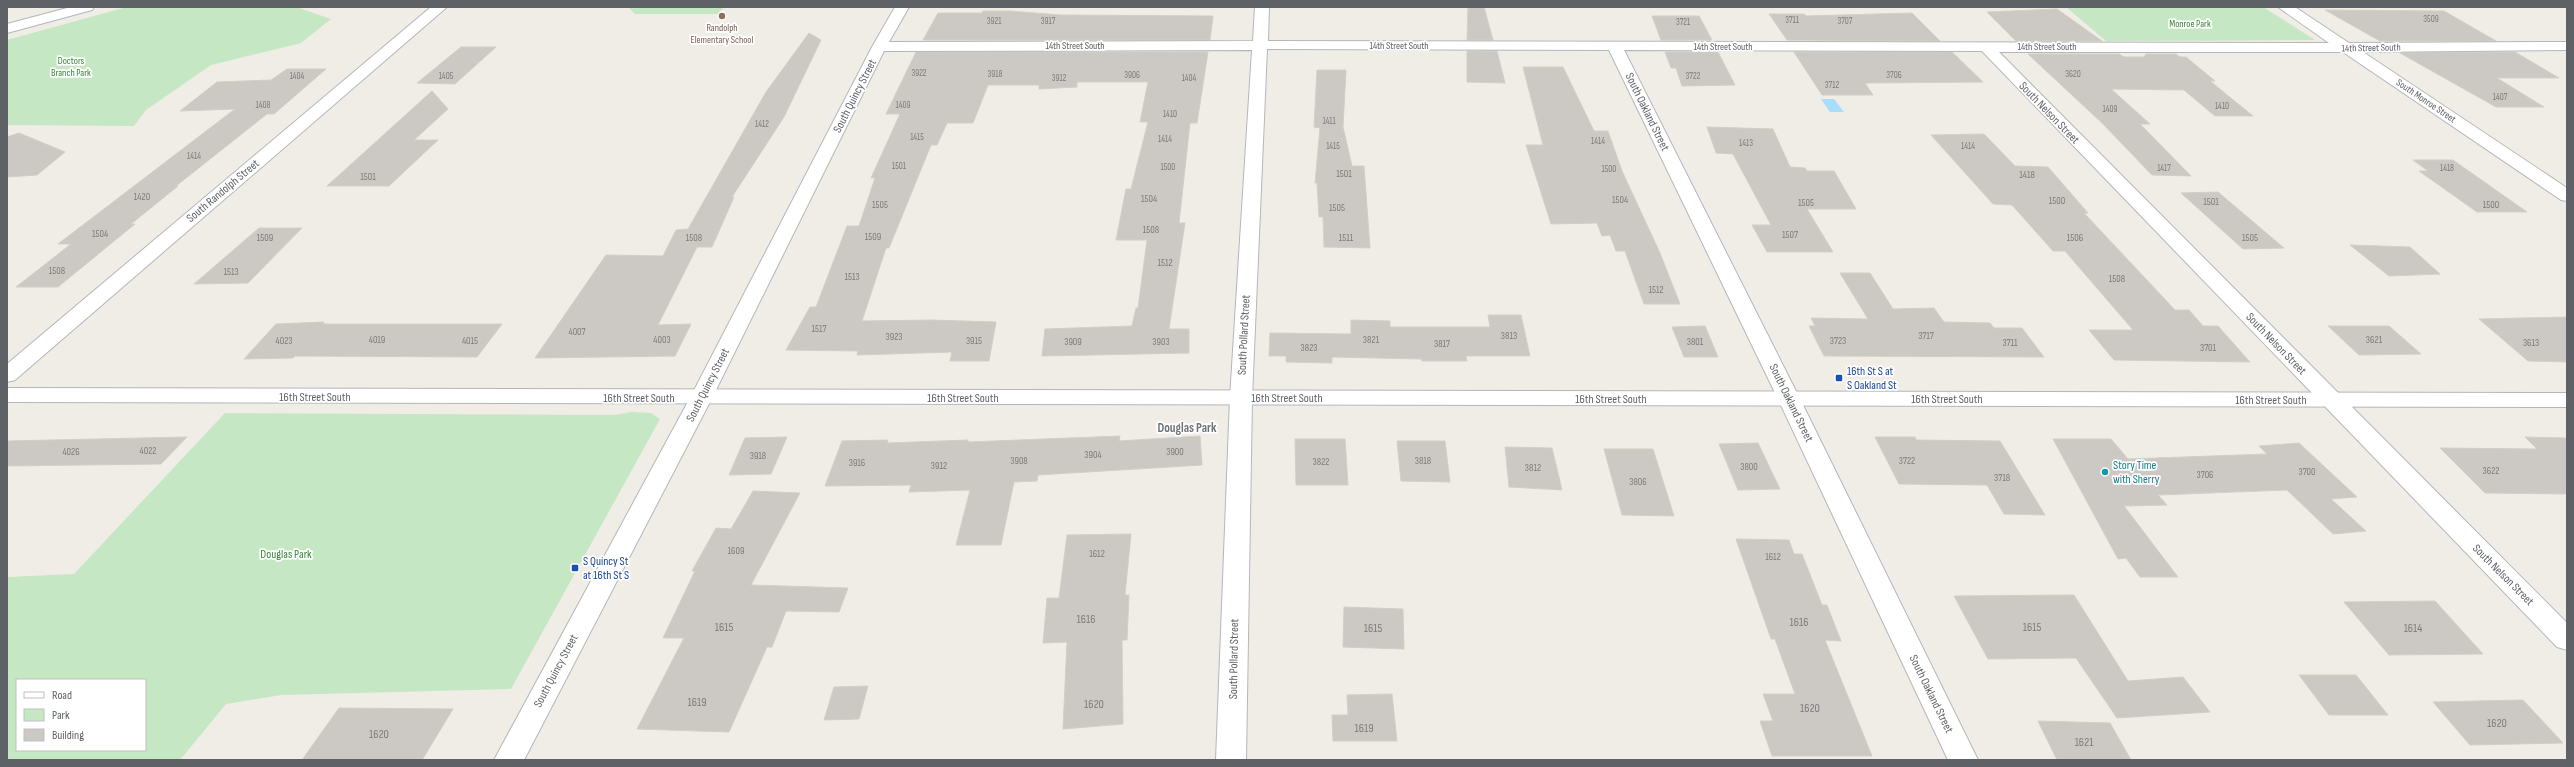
<svg xmlns="http://www.w3.org/2000/svg" width="2574" height="767" font-family="'Sofia Sans Condensed',sans-serif">
<style>
.green{fill:#c5e7c3;fill-rule:evenodd}
.water{fill:#a8ddfe}
.building{fill:#ccc8c3;stroke:#d4cfc4}
.lines{fill:none;stroke-linecap:round;stroke-linejoin:round}
.street-casing{stroke:#b3b7ba;stroke-width:2}
.secondary-casing{stroke:#b2b6ba;stroke-width:2}
.street{fill:#fff;fill-rule:evenodd}
.secondary{fill:#fff;fill-rule:evenodd}
.education-dot{fill:#8d6e63;stroke:#fff;stroke-width:1.5}
.transit-dot{fill:#1a4fb4;stroke:#fff;stroke-width:1.5}
.culture-dot{fill:#0f9aa8;stroke:#fff;stroke-width:1.5}
.labels{text-anchor:middle;dominant-baseline:central;stroke-width:3.5;stroke-linejoin:round;paint-order:stroke}
.far-number-label{font-size:9px;fill:#7a7c7d}
.far-park-label{font-size:10px;fill:#368536;stroke:#fff}
.far-education-label{font-size:10px;fill:#785e54;stroke:#fff}
.far-street-label{font-size:10px;fill:#5e6266;stroke:#fff}
.number-label{font-size:10px;fill:#7a7c7d}
.street-label{font-size:12px;fill:#5e6266;stroke:#fff}
.transit-label{font-size:12px;fill:#164399;stroke:#fff;text-anchor:start}
.culture-label{font-size:12px;fill:#0d838f;stroke:#fff;text-anchor:start}
.park-label{font-size:12px;fill:#368536;stroke:#fff}
.near-number-label{font-size:12px;fill:#7a7c7d}
.neighbourhood-label{font-size:13px;font-weight:bold;fill:#6f7478;stroke:#fff}
</style>
<rect width="100%" height="100%" fill="#f0ede6"/>
<g class="green">
<path d="M127,7H296L331,19L301,43L211,65L146,110L134,126L7,125V40Z"/>
<path d="M628,7H724L718,14H635Z"/>
<path d="M2066,7H2263L2315,40L2106,41Z"/>
<path d="M632,412L651,413L660,419L511,689L281,695L226,704L180,760H7V577L74,574L225,413L615,415ZM17,680H145V750H17Z"/>
</g>
<path class="water" d="M1821,99H1834L1844,112H1830Z"/>
<g class="building">
<path d="M1468,7H1484L1493,40H1467Z"/>
<path d="M2057,9L2102,41H2016L1987,12Z"/>
<path d="M2325,10L2444,11L2496,41H2380Z"/>
<path d="M983,11H1010L1061,15L1213,16L1210,40H923L938,13H982Z"/>
<path d="M1912,13L1940,41L1787,40L1769,14H1804L1806,16Z"/>
<path d="M1652,16H1699L1712,40H1661Z"/>
<path d="M809,33L821,40L784,117L732,197H734L712,247H697L658,325L691,324L675,356L535,358L606,255L663,256L676,230L688,229L766,92Z"/>
<path d="M461,47H496L455,84L417,83Z"/>
<path d="M1467,51H1497L1505,83L1467,82Z"/>
<path d="M916,52H1208L1197,123H1190L1179,223H1185L1169,329H1189V353L1042,356L1045,329L1132,326L1136,308H1138L1147,240H1116L1126,189H1131L1148,122H1140L1148,82H1077V87L1039,89V85H988L973,123H947L937,145H931L889,248H886L862,321L931,320L996,322L989,361H950L952,352L857,355L858,351L786,350L810,307H816L847,226H859L875,178H871L900,114H886Z"/>
<path d="M1665,52H1718L1735,85L1682,86L1676,68H1671Z"/>
<path d="M1794,52H1952L1983,82L1865,83L1873,95H1822Z"/>
<path d="M2515,52L2559,78H2497L2544,107H2496L2400,53Z"/>
<path d="M2028,54H2119L2124,57H2144L2146,54H2176L2180,57H2186L2215,81H2210L2253,116H2215L2184,90L2111,89L2150,124H2140L2191,176L2152,175L2103,124Z"/>
<path d="M1523,67H1563L1594,131H1608L1622,171L1660,253L1680,304H1644L1625,251H1616L1610,235L1602,236L1597,223L1551,224L1526,145H1543Z"/>
<path d="M287,69H326L274,114H267L176,186H178L131,224H135L58,287H16L71,244H58L235,109L180,111L217,82L271,80Z"/>
<path d="M1317,70H1346L1343,127L1352,166H1364L1370,248L1324,247L1323,217H1319L1317,183H1315L1320,128L1314,127Z"/>
<path d="M432,91L448,109L414,140H438L389,186H327Z"/>
<path d="M1707,127L1773,129L1790,167L1805,168L1807,171H1834L1856,209H1807L1833,252H1767L1752,225H1771L1733,154L1716,153Z"/>
<path d="M19,133L65,152L37,175L7,177V137Z"/>
<path d="M1984,134L2015,166L2048,167L2088,213H2084L2175,310H2189L2203,326H2218L2250,362L2114,360L2089,330H2133L2065,251H2053L2012,205L1993,204L1931,135Z"/>
<path d="M2413,160H2453L2527,212H2477L2419,171H2428Z"/>
<path d="M2218,192L2284,248L2243,249L2181,193Z"/>
<path d="M259,228H302L248,283L194,284Z"/>
<path d="M2350,245L2410,247L2440,274L2389,276Z"/>
<path d="M1840,273H1870L1893,309L1934,308L1944,322L1990,323L1994,328H2022L2044,357L1824,356L1809,326H1815L1811,318L1868,319Z"/>
<path d="M1488,315H1521L1530,356H1466L1467,361H1422L1421,359L1332,357V363L1286,362V356H1269L1270,333L1351,334V320L1390,321V327H1490Z"/>
<path d="M2567,317V362L2528,361L2479,319Z"/>
<path d="M324,322L323,324H502L477,357L295,356L293,358L244,359L276,324Z"/>
<path d="M1705,326L1718,357H1684L1672,327Z"/>
<path d="M2328,326H2389L2421,354L2359,355Z"/>
<path d="M1120,436L1119,441L1200,436L1202,465L1038,475L1037,481L1014,482L1001,545H956L970,490L909,492L911,485L825,486L842,441L888,440L887,443L968,440V442Z"/>
<path d="M187,437L161,464L7,466V441Z"/>
<path d="M787,437L771,474L729,475L745,438Z"/>
<path d="M1875,437H1915L1916,440L2000,441L2045,515L2004,514L1987,485L1899,484Z"/>
<path d="M2525,437L2567,438V494L2485,493L2440,448L2537,449Z"/>
<path d="M1295,439H1345L1348,485H1296Z"/>
<path d="M2053,439H2111L2128,459L2267,454L2259,446L2299,443L2357,497L2331,499L2366,531L2333,534L2287,490L2158,495L2167,505L2124,506L2178,577H2140L2126,558L2118,559Z"/>
<path d="M1397,441H1445L1450,482L1401,481Z"/>
<path d="M1758,443L1780,489L1738,490L1719,444Z"/>
<path d="M1505,447L1552,448L1562,490L1509,487Z"/>
<path d="M1604,449H1653L1674,516L1622,515Z"/>
<path d="M753,491L800,493L751,585L848,588L839,612L786,611L772,647H767L729,732L637,729L684,638H663L695,571H692L716,528L731,529Z"/>
<path d="M1131,534L1125,595H1129L1127,640H1122L1123,724L1063,729L1067,642L1043,643L1047,598H1059L1067,535Z"/>
<path d="M1736,539L1789,540L1794,554H1802L1822,605H1827L1841,641L1825,640L1872,756H1772L1760,721H1773L1763,694H1795L1775,639H1771Z"/>
<path d="M2074,595L2128,681L2183,677L2210,712L2117,718L2076,658L1988,659L1954,596Z"/>
<path d="M2435,601L2483,654L2389,655L2344,602Z"/>
<path d="M1344,607L1403,609L1404,649L1343,647Z"/>
<path d="M2299,675H2356L2388,715H2329Z"/>
<path d="M868,686L859,719L824,720L834,687Z"/>
<path d="M1392,694L1397,741H1333L1332,715H1348L1347,695Z"/>
<path d="M2523,700L2563,743L2470,745L2433,702Z"/>
<path d="M339,708L453,709L422,760H302Z"/>
<path d="M2038,721L2110,723L2131,760H2057Z"/>
</g>
<g class="lines">
<g class="street-casing">
<g id="street">
<path d="M431,7H447L15,380L7,382V364Z"/>
<path d="M895,7H909L889,42L1253,41L1255,7H1269L1268,41L2329,43L2278,7H2295L2349,43L2567,42V50L2363,52L2567,188V201L2561,200L2343,52H1999L2567,623V650L2557,647L1982,51L1624,50L1800,399L1978,760H1948L1778,399L1609,50L1267,49L1252,398L1246,760H1216L1230,398L1252,50L884,51L712,398L524,760H494L690,398L872,47Z"/>
</g>
</g>
<g class="secondary-casing">
<g id="secondary">
<path d="M71,7H94L92,10L7,33V24Z"/>
<path d="M7,388L2567,393V407L7,402Z"/>
</g>
</g>
<use href="#street" class="street"/>
<use href="#secondary" class="secondary"/>
</g>
<circle class="education-dot" cx="722" cy="16" r="4"/>
<g class="transit-dot">
<rect x="1835" y="374" width="8" height="8" rx="2"/>
<rect x="571" y="564" width="8" height="8" rx="2"/>
</g>
<circle class="culture-dot" cx="2105" cy="472" r="4"/>
<g class="labels">
<g class="far-number-label">
<text x="2431" y="19">3509</text>
<text x="1792" y="20">3711</text>
<text x="994" y="21">3921</text>
<text x="1048" y="21">3917</text>
<text x="1845" y="21">3707</text>
<text x="1683" y="22">3721</text>
<text x="919" y="73">3922</text>
<text x="995" y="74">3918</text>
<text x="2073" y="74">3620</text>
<text x="1132" y="75">3906</text>
<text x="1894" y="75">3706</text>
<text x="297" y="76">1404</text>
<text x="446" y="76">1405</text>
<text x="1693" y="76">3722</text>
<text x="1059" y="78">3912</text>
<text x="1189" y="78">1404</text>
<text x="1832" y="85">3712</text>
<text x="2500" y="97">1407</text>
<text x="263" y="105">1408</text>
<text x="903" y="105">1409</text>
<text x="2222" y="106">1410</text>
<text x="2110" y="109">1409</text>
<text x="1170" y="114">1410</text>
<text x="1329" y="121">1411</text>
<text x="762" y="124">1412</text>
<text x="917" y="137">1415</text>
<text x="1165" y="139">1414</text>
<text x="1598" y="141">1414</text>
<text x="1746" y="143">1413</text>
<text x="1333" y="146">1415</text>
<text x="1968" y="146">1414</text>
<text x="194" y="156">1414</text>
<text x="899" y="166">1501</text>
<text x="1168" y="167">1500</text>
<text x="2164" y="168">1417</text>
<text x="2447" y="168">1418</text>
<text x="1609" y="169">1500</text>
</g>
<g class="far-park-label">
<text x="2190" y="24">Monroe Park</text>
<text x="71" y="61">Doctors<tspan x="71" dy="12">Branch Park</tspan></text>
</g>
<g class="far-education-label">
<text x="722" y="28">Randolph<tspan x="722" dy="12">Elementary School</tspan></text>
</g>
<g class="far-street-label">
<text x="1075" y="46">14th Street South</text>
<text x="1399" y="46">14th Street South</text>
<text x="1723" y="47">14th Street South</text>
<text x="2047" y="47">14th Street South</text>
<text transform="translate(2371 48) rotate(-1)">14th Street South</text>
<text transform="translate(2426 101) rotate(34)">South Monroe Street</text>
</g>
<g class="number-label">
<text x="1344" y="174">1501</text>
<text x="2027" y="175">1418</text>
<text x="368" y="177">1501</text>
<text x="142" y="197">1420</text>
<text x="1149" y="199">1504</text>
<text x="1620" y="200">1504</text>
<text x="2057" y="201">1500</text>
<text x="2211" y="202">1501</text>
<text x="1806" y="203">1505</text>
<text x="880" y="205">1505</text>
<text x="2491" y="205">1500</text>
<text x="1337" y="208">1505</text>
<text x="1151" y="230">1508</text>
<text x="100" y="234">1504</text>
<text x="1790" y="235">1507</text>
<text x="873" y="237">1509</text>
<text x="265" y="238">1509</text>
<text x="694" y="238">1508</text>
<text x="1346" y="238">1511</text>
<text x="2075" y="238">1506</text>
<text x="2250" y="238">1505</text>
<text x="1165" y="263">1512</text>
<text x="57" y="271">1508</text>
<text x="231" y="272">1513</text>
<text x="852" y="277">1513</text>
<text x="2117" y="279">1508</text>
<text x="1656" y="290">1512</text>
<text x="819" y="329">1517</text>
<text x="577" y="332">4007</text>
<text x="1509" y="336">3813</text>
<text x="1926" y="336">3717</text>
<text x="894" y="337">3923</text>
<text x="377" y="340">4019</text>
<text x="662" y="340">4003</text>
<text x="1371" y="340">3821</text>
<text x="2374" y="340">3621</text>
<text x="284" y="341">4023</text>
<text x="470" y="341">4015</text>
<text x="974" y="341">3915</text>
<text x="1838" y="341">3723</text>
<text x="1073" y="342">3909</text>
<text x="1161" y="342">3903</text>
<text x="1695" y="342">3801</text>
<text x="2010" y="343">3711</text>
<text x="2531" y="343">3613</text>
<text x="1442" y="344">3817</text>
<text x="1309" y="348">3823</text>
<text x="2208" y="348">3701</text>
<text x="148" y="451">4022</text>
<text x="71" y="452">4026</text>
<text x="1175" y="452">3900</text>
<text x="1093" y="455">3904</text>
<text x="758" y="456">3918</text>
<text x="1019" y="461">3908</text>
<text x="1423" y="461">3818</text>
<text x="1907" y="461">3722</text>
<text x="1321" y="462">3822</text>
<text x="857" y="463">3916</text>
<text x="939" y="466">3912</text>
<text x="1749" y="467">3800</text>
<text x="1533" y="468">3812</text>
<text x="2491" y="471">3622</text>
<text x="2307" y="472">3700</text>
<text x="2205" y="475">3706</text>
<text x="2002" y="478">3718</text>
<text x="1638" y="482">3806</text>
<text x="736" y="551">1609</text>
<text x="1097" y="554">1612</text>
<text x="1773" y="557">1612</text>
</g>
<g class="street-label">
<text transform="translate(855 96) rotate(-63)">South Quincy Street</text>
<text transform="translate(1647 112) rotate(64)">South Oakland Street</text>
<text transform="translate(2049 113) rotate(46)">South Nelson Street</text>
<text transform="translate(223 191) rotate(-40)">South Randolph Street</text>
<text transform="translate(1244 335) rotate(-87)">South Pollard Street</text>
<text transform="translate(2276 344) rotate(46)">South Nelson Street</text>
<text transform="translate(708 385) rotate(-63)">South Quincy Street</text>
<text x="315" y="397">16th Street South</text>
<text x="639" y="398">16th Street South</text>
<text x="963" y="398">16th Street South</text>
<text x="1287" y="398">16th Street South</text>
<text x="1611" y="399">16th Street South</text>
<text x="1947" y="399">16th Street South</text>
<text x="2271" y="400">16th Street South</text>
<text transform="translate(1791 403) rotate(64)">South Oakland Street</text>
<text transform="translate(2503 575) rotate(45)">South Nelson Street</text>
<text transform="translate(1234 659) rotate(-89)">South Pollard Street</text>
<text transform="translate(556 671) rotate(-62)">South Quincy Street</text>
<text transform="translate(1931 694) rotate(64)">South Oakland Street</text>
</g>
<g class="transit-label">
<text x="1847" y="371">16th St S at<tspan x="1847" dy="14">S Oakland St</tspan></text>
<text x="583" y="561">S Quincy St<tspan x="583" dy="14">at 16th St S</tspan></text>
</g>
<g class="culture-label">
<text x="2113" y="465">Story Time<tspan x="2113" dy="14">with Sherry</tspan></text>
</g>
<g class="park-label">
<text x="286" y="554">Douglas Park</text>
</g>
<g class="near-number-label">
<text x="1086" y="619">1616</text>
<text x="1799" y="622">1616</text>
<text x="724" y="627">1615</text>
<text x="2032" y="627">1615</text>
<text x="1373" y="628">1615</text>
<text x="2413" y="628">1614</text>
<text x="697" y="702">1619</text>
<text x="1094" y="704">1620</text>
<text x="1810" y="708">1620</text>
<text x="2497" y="723">1620</text>
<text x="1364" y="728">1619</text>
<text x="379" y="734">1620</text>
<text x="2084" y="742">1621</text>
</g>
<g class="neighbourhood-label">
<text x="1187" y="428">Douglas Park</text>
</g>
</g>
<rect width="2574" height="767" fill="none" stroke="#5e6266" stroke-width="16"/>
<rect x="16" y="679" width="130" height="72" fill="#ffffff" stroke="#bfc0c2"/>
<rect x="24" y="692" width="20" height="6" fill="#ffffff" stroke="#bfc0c2"/>
<text x="52" y="699" font-size="12" fill="#5e6266">Road</text>
<rect x="24" y="709" width="20" height="12" fill="#c5e7c3" stroke="#bfc0c2"/>
<text x="52" y="719" font-size="12" fill="#5e6266">Park</text>
<rect x="24" y="729" width="20" height="12" fill="#ccc8c3" stroke="#bfc0c2"/>
<text x="52" y="739" font-size="12" fill="#5e6266">Building</text>
</svg>
